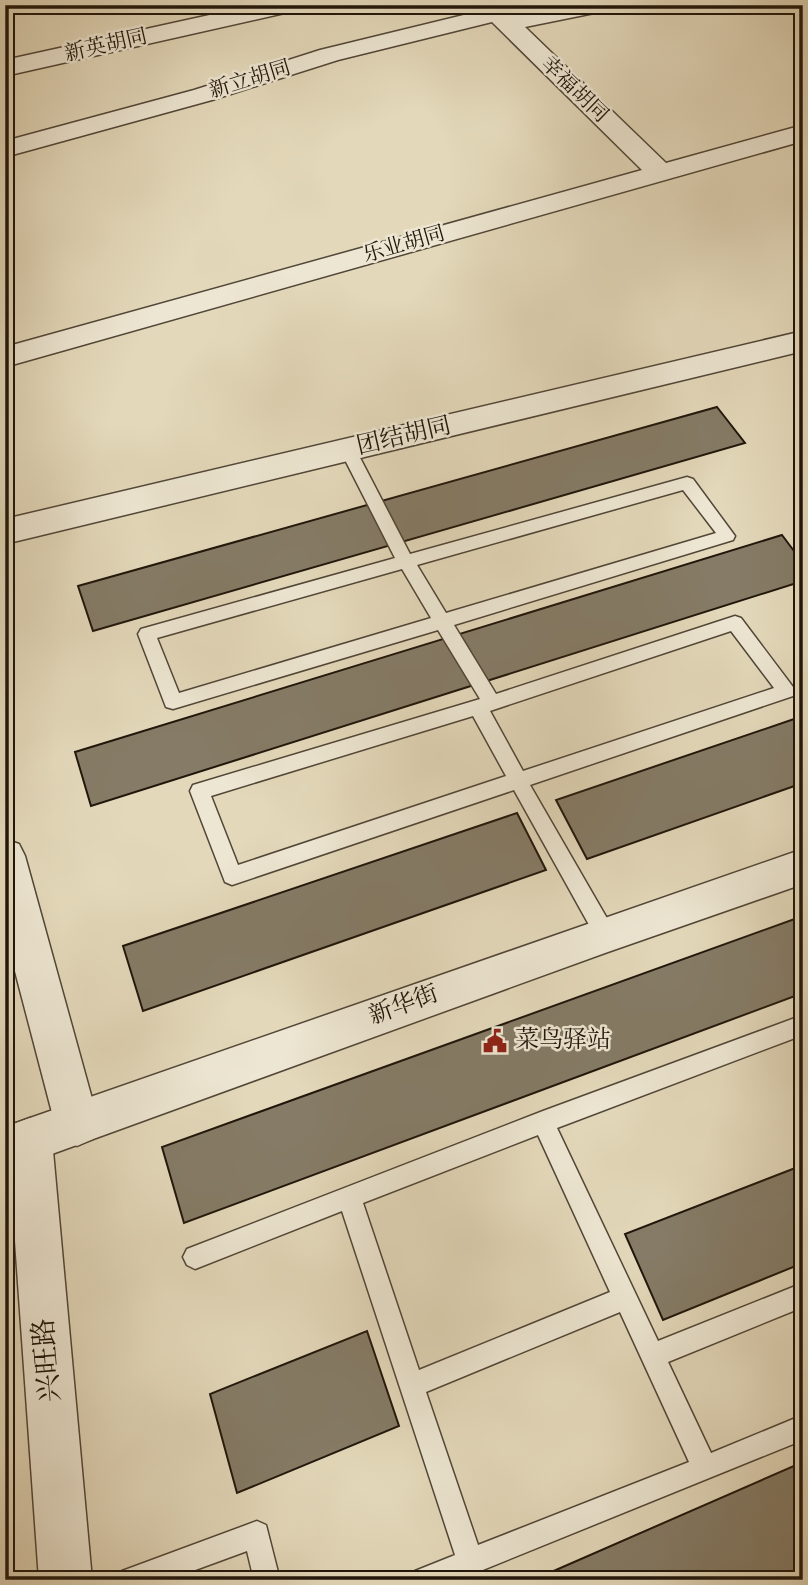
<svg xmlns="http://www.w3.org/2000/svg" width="808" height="1585" font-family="Vollkorn,'Noto Serif SC',serif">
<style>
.building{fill:#857b66;stroke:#20160b;stroke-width:2}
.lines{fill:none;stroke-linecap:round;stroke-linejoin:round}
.service-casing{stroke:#514637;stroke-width:3}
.minor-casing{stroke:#514637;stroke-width:3}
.tertiary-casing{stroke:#514637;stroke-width:3}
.service{fill:#ede6d2;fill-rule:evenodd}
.minor{fill:#ede6d2;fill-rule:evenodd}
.tertiary{fill:#ede6d2;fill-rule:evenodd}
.labels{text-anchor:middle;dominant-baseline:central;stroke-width:5;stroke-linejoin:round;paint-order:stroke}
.far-street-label{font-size:21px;fill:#20160b;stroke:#ede6d2}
.street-label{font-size:24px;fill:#20160b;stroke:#ede6d2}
.poi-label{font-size:24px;fill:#20160b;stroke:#ede6d2;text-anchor:start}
.near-street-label{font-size:28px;fill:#20160b;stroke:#ede6d2}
</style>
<rect width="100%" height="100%" fill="#e3d8ba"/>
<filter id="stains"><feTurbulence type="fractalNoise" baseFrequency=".00286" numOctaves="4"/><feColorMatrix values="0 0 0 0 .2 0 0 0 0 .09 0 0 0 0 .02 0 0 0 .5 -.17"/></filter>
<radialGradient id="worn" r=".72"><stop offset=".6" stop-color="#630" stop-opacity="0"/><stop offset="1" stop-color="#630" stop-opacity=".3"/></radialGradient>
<g class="building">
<path d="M717,407L745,443L93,631L78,586Z"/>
<path d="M782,535L803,563V581L91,806L75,752Z"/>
<path d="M803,716V783L587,859L556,800Z"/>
<path d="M517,813L546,870L143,1011L123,946Z"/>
<path d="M803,916V993L184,1223L162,1147Z"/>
<path d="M803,1165V1263L663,1320L625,1234Z"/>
<path d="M367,1331L399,1426L237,1493L210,1394Z"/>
<path d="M803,1462L802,1580H533Z"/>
</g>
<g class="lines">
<g class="service-casing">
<g id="service">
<path d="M348,444L356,450L410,554L687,477L693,479L735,536L733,540L454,625L496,694L735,616L741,618L796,691L793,696L530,785L612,927L615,934L612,941L605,943L598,941L514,790L232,885L225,882L190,791L193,785L480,699L438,630L173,709L166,707L138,634L141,629L395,558L340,450ZM683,490L716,533L446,613L417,565ZM402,569L431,618L179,693L157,638ZM731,631L774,688L523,771L490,711ZM473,716L506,776L238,865L211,796Z"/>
<path d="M803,1015V1035L557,1128L658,1341L803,1283V1307L668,1362L711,1453L803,1415V1440L458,1580H411L415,1571L455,1555L342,1211L195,1269L187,1265L183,1257L187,1249L543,1111ZM538,1135L610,1292L419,1370L363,1203ZM620,1312L689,1462L478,1545L426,1392Z"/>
<path d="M257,1521L266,1525L280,1580H254L247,1551L168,1580H118L122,1571Z"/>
</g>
</g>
<g class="minor-casing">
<g id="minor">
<path d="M255,5H301L297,10L289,12L5,76V60Z"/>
<path d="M476,5H502L513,15L563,5H613L609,10L525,27L666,163L803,125V141L5,367V347L642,170L492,22L338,60L212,100L5,157V141L194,90L320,50L480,11Z"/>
<path d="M803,331V351L5,544V519Z"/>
<path d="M803,849V884L605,953L30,1162L14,1156L8,1140L14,1124L30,1118Z"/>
</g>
</g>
<g class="tertiary-casing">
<g id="tertiary">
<path d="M5,839L19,844L25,856L99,1124L93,1139L77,1146L61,1139L55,1124L5,933Z"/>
<path d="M30,1118L46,1124L52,1140L92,1580H39L10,1170L5,1171V1127Z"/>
</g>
</g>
<use href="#service" class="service"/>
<use href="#minor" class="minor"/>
<use href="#tertiary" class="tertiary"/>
</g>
<defs>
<g id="civic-bare" transform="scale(1.89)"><path d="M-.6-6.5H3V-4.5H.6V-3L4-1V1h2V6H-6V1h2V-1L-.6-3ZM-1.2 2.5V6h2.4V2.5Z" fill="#8f2418" stroke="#ede6d2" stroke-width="2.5" paint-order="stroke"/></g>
</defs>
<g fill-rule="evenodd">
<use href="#civic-bare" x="495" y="1041"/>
</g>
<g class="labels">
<g class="far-street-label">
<text transform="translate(106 46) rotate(-13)">新英胡同</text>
<text transform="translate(250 80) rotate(-17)">新立胡同</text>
<text transform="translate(574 90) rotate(44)">幸福胡同</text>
<text transform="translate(404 245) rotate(-16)">乐业胡同</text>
</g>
<g class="street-label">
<text transform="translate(404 437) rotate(-13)">团结胡同</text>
<text transform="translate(404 1006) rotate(-20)">新华街</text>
</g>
<g class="poi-label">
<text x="515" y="1041">菜鸟驿站</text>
</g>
<g class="near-street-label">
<text transform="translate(48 1360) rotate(-95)">兴旺路</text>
</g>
</g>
<rect width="808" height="1585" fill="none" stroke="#e3d8ba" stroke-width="28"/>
<rect x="7" y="7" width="794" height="1571" fill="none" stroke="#20160b" stroke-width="3.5"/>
<rect x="14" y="14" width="780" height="1557" fill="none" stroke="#20160b" stroke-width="2"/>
<rect width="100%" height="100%" filter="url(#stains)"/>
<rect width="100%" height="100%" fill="url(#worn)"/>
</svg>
